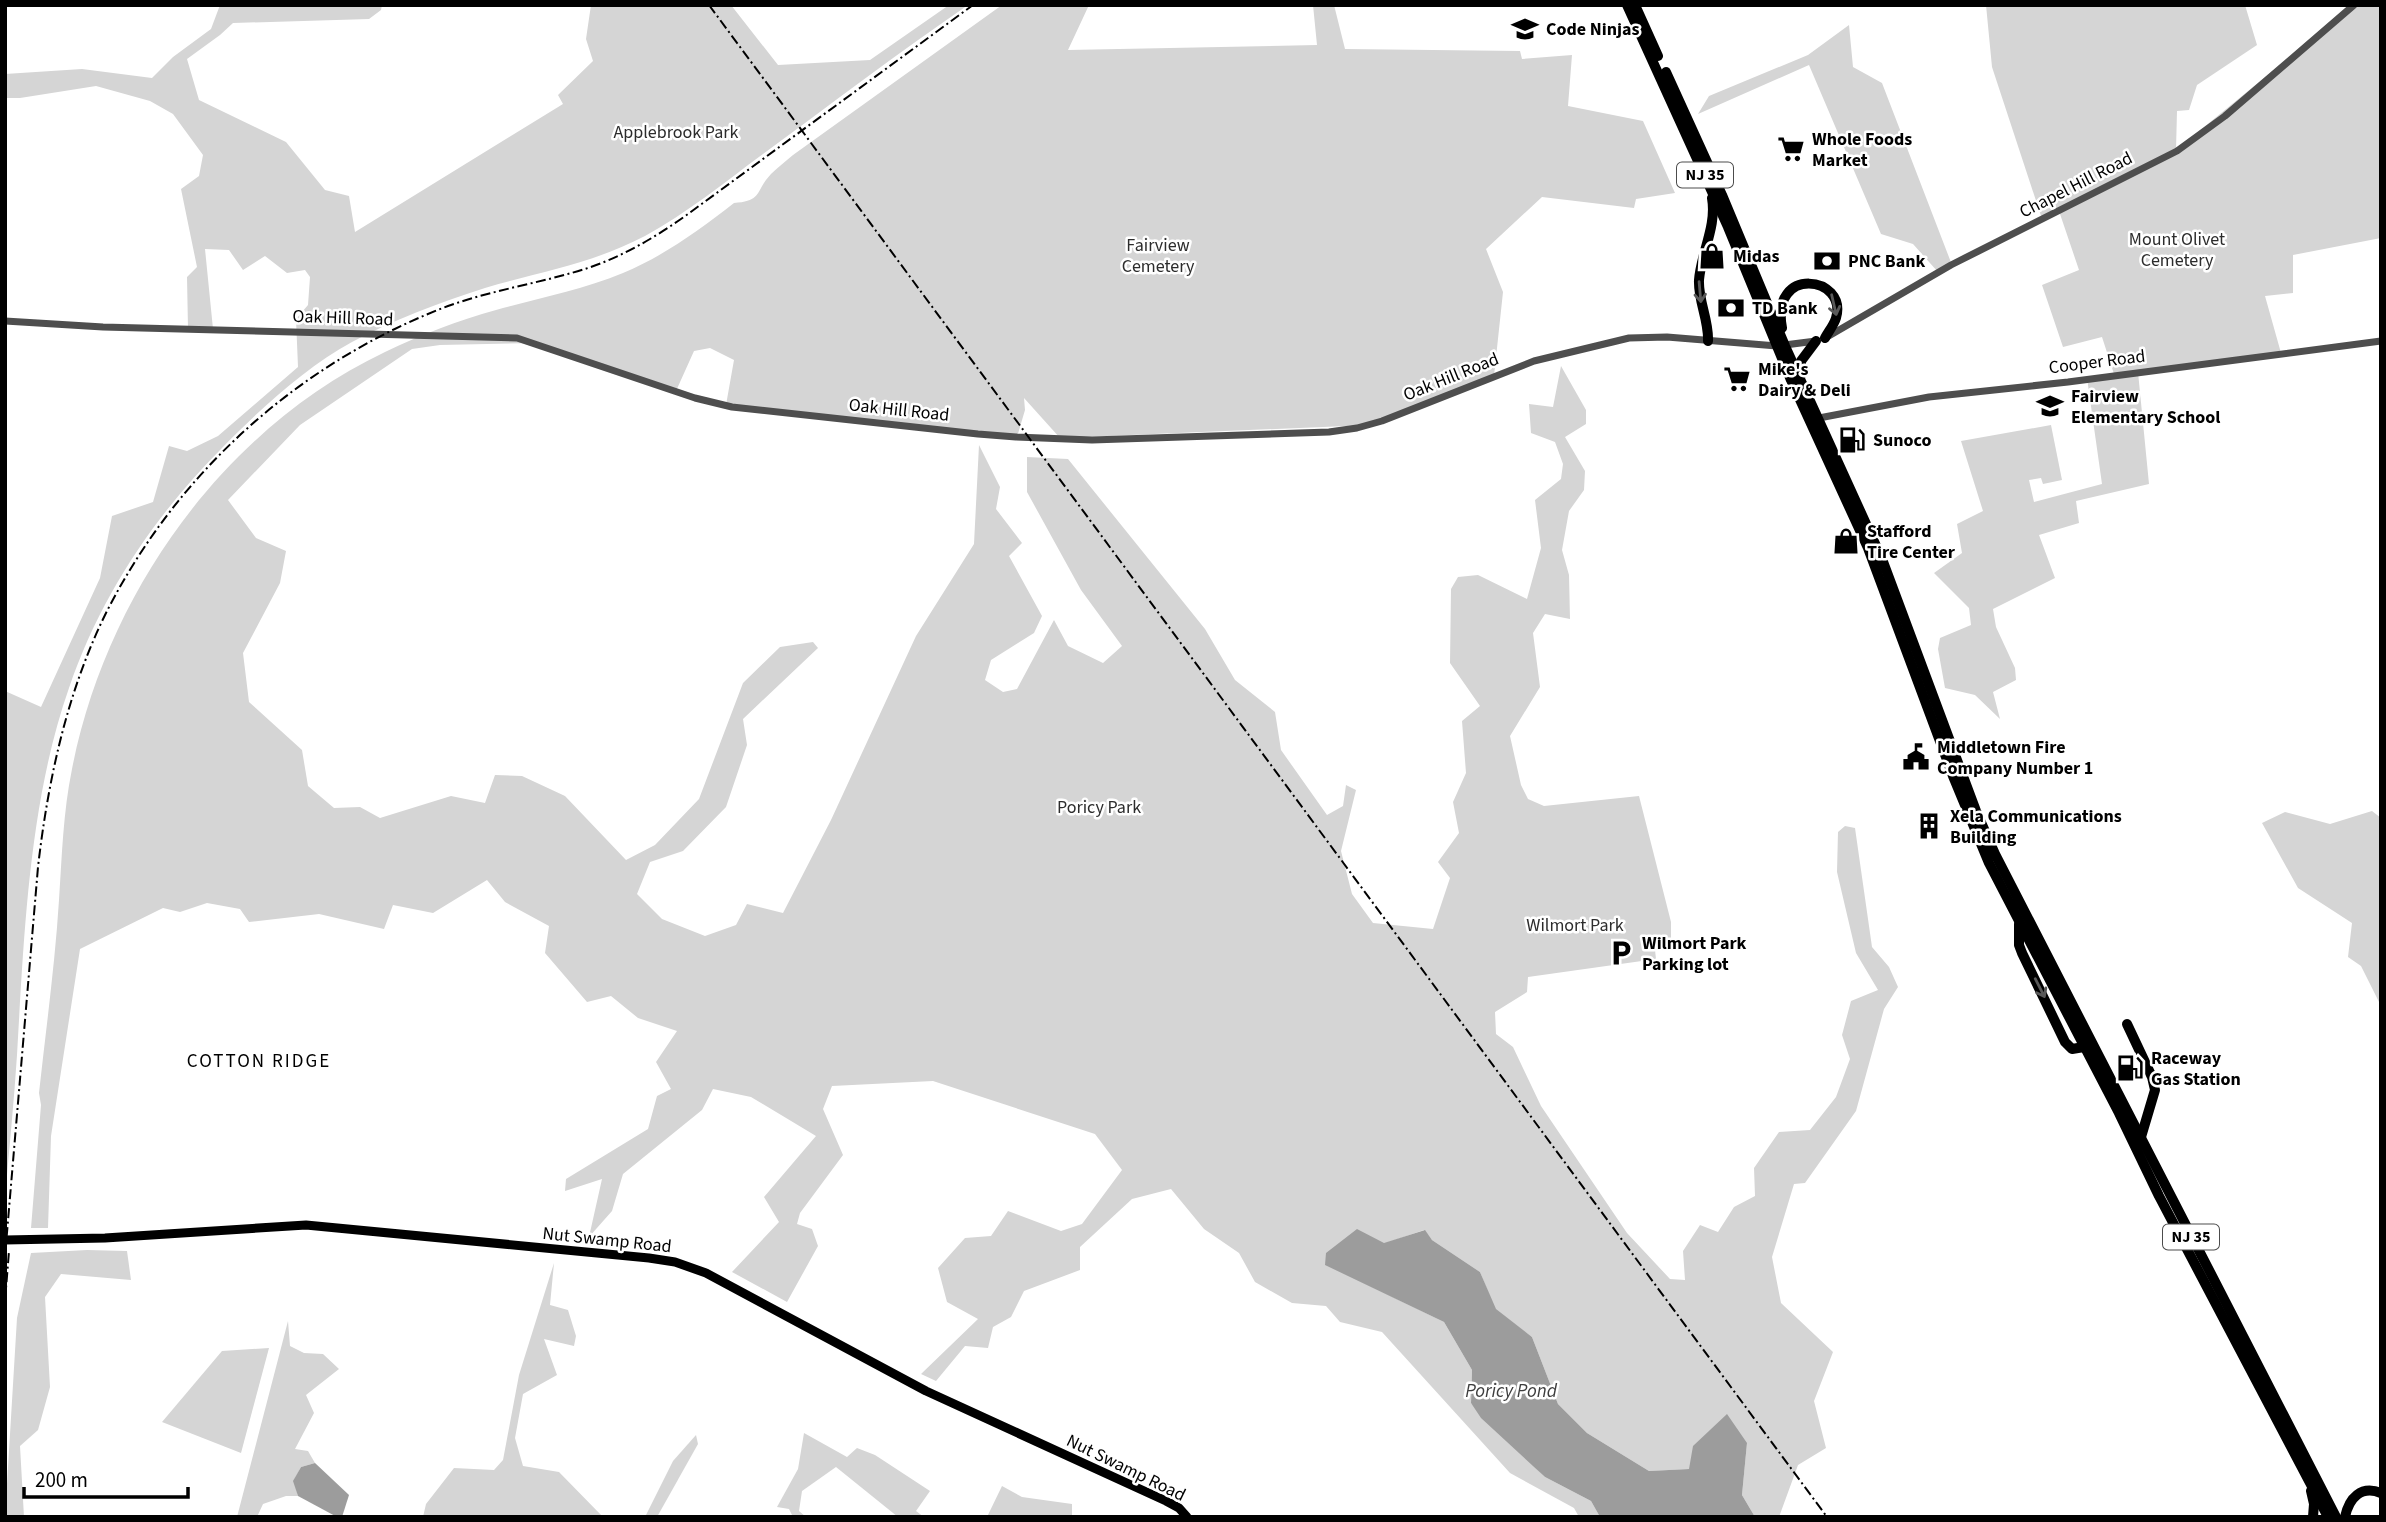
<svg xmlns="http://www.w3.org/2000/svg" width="2386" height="1522" font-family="'Source Sans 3',sans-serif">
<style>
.green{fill:#d5d5d5}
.water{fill:#9c9c9c}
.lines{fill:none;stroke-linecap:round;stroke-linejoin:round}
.minor{stroke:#4e4e4e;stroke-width:7}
.major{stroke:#000;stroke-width:9}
.highway{stroke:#000;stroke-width:10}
.rail{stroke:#000;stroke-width:2;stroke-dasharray:10 3.5 2 3.5;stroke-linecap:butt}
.oneway{stroke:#595959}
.labels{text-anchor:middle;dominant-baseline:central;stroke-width:5;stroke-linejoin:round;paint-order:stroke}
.shield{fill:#fff;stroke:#4c4c4c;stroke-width:2}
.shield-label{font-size:16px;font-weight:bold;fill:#000}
.poi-label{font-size:18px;font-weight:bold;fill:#000;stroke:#fff;text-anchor:start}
.park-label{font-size:18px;fill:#2c2c2c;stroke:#fff}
.street-label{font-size:18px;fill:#000;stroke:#fff}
.neighbourhood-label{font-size:19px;letter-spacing:2px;fill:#000;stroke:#fff}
.water-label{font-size:19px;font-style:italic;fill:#3d3d3d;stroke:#fff}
</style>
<rect width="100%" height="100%" fill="#fff"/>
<g class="green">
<path d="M220,5H382L381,10L369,19L233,23L220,35L187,59L199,100L286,142L325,190L349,196L355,232L563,104L558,95L593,61L586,39L591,5H731L778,65L870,60L949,5H968C898,53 831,104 763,154C725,182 687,213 645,236C591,264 543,271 485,288C441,302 393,320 352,342C306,367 259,410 222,448C154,516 100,597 69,688C29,802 24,935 17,1055C14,1102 9,1150 5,1198V691L41,707L100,578L112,516L153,502L169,446L187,451L218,436L298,367L296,319L308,305L310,277L305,270L287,273L265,256L243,270L229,250L205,249L213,329H188L187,277L197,267L181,189L199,176L203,155L173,114L150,101L96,86L20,98H5V74L82,69L152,78L173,57L211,29Z"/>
<path d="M1002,5H1089L1068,50L1317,45L1313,5H1334L1345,49L1520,51L1522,59L1572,55L1568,106L1643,121L1675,193L1636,199L1634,208L1542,197L1486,249L1503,292L1494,376L1370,425L1060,438L1024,398L1025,410L1017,437L726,405L734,360L710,348L694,351L676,391L534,343L440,345L412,349L300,425L228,500L256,538L286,551L280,583L243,653L249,702L302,750L308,786L334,808L360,807L380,818L451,796L485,803L495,775L522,776L565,796L626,860L655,845L699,799L743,683L780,647L813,642L818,648L743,719L747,745L726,807L683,851L650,862L637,894L662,919L705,936L736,925L747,904L783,913L831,820L916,636L974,544L979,445L1000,487L996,509L1022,543L1009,556L1042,616L1034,633L991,660L985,680L1003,692L1017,689L1054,620L1068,646L1103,663L1122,646L1081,590L1027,492V457L1068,459L1205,629L1235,680L1275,712L1281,750L1327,815L1343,806L1346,785L1356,790L1341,851L1352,894L1373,923L1433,929L1450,878L1438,862L1459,833L1453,802L1466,773L1462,721L1480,706L1450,663L1451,589L1458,577L1478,575L1527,599L1541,548L1535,500L1561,479L1563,464L1555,442L1531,433L1529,404L1553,407L1561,366L1586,410V424L1565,437L1585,471L1584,490L1569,511L1562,550L1569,575L1570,619L1545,614L1533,633L1540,687L1510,736L1521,785L1528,799L1544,806L1639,796L1671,922V951L1655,950L1656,959L1528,977L1527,992L1495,1012L1496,1034L1513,1047L1541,1106L1627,1233L1670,1279L1685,1280L1683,1251L1700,1225L1718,1232L1734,1207L1755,1196L1754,1168L1779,1132L1810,1130L1836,1097L1850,1059L1842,1035L1851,1001L1878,990L1856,953L1837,872L1838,832L1845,826L1855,828L1872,947L1889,967L1898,987L1884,1009L1856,1111L1805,1183L1794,1184L1772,1257L1781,1303L1833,1352L1814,1401L1826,1448L1798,1465L1779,1517H1755L1742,1495L1747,1443L1690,1469L1649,1471L1587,1433L1558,1404L1532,1337L1495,1309L1480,1272L1432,1240L1424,1230L1325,1264L1444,1322L1472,1370L1471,1403L1545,1477L1591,1501L1600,1517H1579L1574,1508L1510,1473L1382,1332L1340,1322L1326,1306L1292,1303L1255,1282L1239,1253L1204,1229L1171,1189L1132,1199L1080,1247V1270L1024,1291L1011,1317L993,1327L988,1348L965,1346L936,1381L921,1374L978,1319L947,1302L938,1268L965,1238L991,1236L1008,1211L1061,1231L1082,1224L1122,1170L1095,1134L933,1081L832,1086L823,1109L843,1155L800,1213L797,1224L812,1229L818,1246L787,1302L732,1272L779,1222L764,1197L816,1136L751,1097L713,1089L702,1110L623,1174L612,1211L589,1237L602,1179L565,1191L566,1179L648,1129L657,1096L671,1089L656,1062L677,1031L638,1018L611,996L587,1002L545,953L549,926L505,902L487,880L433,913L393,905L384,929L319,914L249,922L240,909L207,903L180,912L163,908L80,949L51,1136L48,1228H31L41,1105L39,1093C46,1029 55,964 59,900C62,856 63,813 72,769C106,595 223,429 385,352C420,335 459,320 496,310C539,298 582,290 623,273C664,256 699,230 734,203C763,201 755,191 771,174C778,167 786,161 793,155Z"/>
<path d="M1986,5H2245L2257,45L2197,85L2189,110L2177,111L2176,150L2353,5H2381V238L2293,255V293L2265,296L2281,353L2138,372L2149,484L2076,501L2079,523L2039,535L2055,578L1993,609L1996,627L2015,668L2016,680L1993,692L2000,719L1975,695L1945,688L1938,649L1940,638L1971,625L1969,608L1934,573L1962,553L1957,524L1983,511L1961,441L2051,425L2062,480L2043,484L2041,478L2029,480L2034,502L2102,484L2087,378L2114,374L2102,337L2063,347L2042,285L2079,270L2059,211L2042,219L1992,67Z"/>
<path d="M1849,25L1853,67L1882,83L1952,265L1938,272L1913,244L1881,234L1809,65L1698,114L1709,96L1808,55Z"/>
<path d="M2372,811L2381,818V1006L2361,966L2348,957L2352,923L2298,888L2262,823L2285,812L2330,824Z"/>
<path d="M87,1250L127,1251L131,1280L61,1274L45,1297L50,1387L38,1430L20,1446L24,1517H5L17,1318L31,1253Z"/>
<path d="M554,1263L550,1305L568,1310L576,1336L574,1346L544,1339L557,1375L523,1394L515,1438L523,1466L559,1472L603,1517H423L426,1504L454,1468L494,1470L503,1460L519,1375Z"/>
<path d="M288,1321L290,1346L304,1353L323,1354L339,1369L306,1395L314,1413L295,1449L308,1451L315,1463L301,1467L294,1480L298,1496H286L263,1504L257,1517H237Z"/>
<path d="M269,1348L241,1453L162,1422L222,1351Z"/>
<path d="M804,1433L847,1457L857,1448L875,1455L930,1491L916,1511L924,1517H898L836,1467L802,1491L799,1511L806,1517H793L789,1509L777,1507L798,1469Z"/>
<path d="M696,1435L698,1444L657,1517H645L673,1461Z"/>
<path d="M1002,1486L1022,1497L1072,1504V1517H987Z"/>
</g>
<g class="water">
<path d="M1357,1229L1384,1243L1425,1230L1432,1240L1480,1272L1496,1309L1532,1337L1558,1404L1587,1433L1649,1471L1689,1469L1693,1446L1727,1414L1747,1443L1742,1495L1755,1517H1600L1591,1501L1545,1477L1481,1418L1471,1403L1472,1370L1444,1322L1325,1265L1326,1253Z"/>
<path d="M315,1463L349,1495L342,1517H337L298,1496L293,1481L301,1467Z"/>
</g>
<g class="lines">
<g class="minor">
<path d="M5,321L103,327L517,338L695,398L732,407L978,434L1016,437L1092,440L1329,432L1357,428L1382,421L1534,361L1629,338L1667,337L1777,346L1816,341"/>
<path d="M1827,337L1951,265L2177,151L2225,116L2354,5"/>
<path d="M1819,418L1929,397L2068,382L2381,341"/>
</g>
<path class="major" d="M5,1240L105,1238L306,1225L649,1258L675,1262L706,1273L926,1391L1166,1501L1179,1508L1187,1517"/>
<g class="highway">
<path d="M1627,5L1728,227L1791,380L1868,548L1953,776L1989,863L2119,1113L2159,1196L2328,1517"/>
<path d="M1635,5L1658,56"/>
<path d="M1666,72L1722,195L1785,346L1882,559L1976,811L1995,854L2336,1517"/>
<path d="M1782,328C1770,265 1848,276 1836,318C1834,325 1828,332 1825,338"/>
<path d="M1708,341C1709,320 1698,301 1699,280C1701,253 1717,226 1712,198"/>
<path d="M1801,375V361L1816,341"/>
<path d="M2019,924V945L2022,953L2065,1042L2072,1049L2084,1047"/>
<path d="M2127,1024L2152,1077L2155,1090L2141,1137"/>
<path d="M2311,1491L2314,1504L2313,1517"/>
<path d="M2345,1517C2349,1498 2361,1485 2381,1493"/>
</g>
<g class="rail">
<path d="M709,5L1827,1517"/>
<path d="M5,1256L38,867C48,780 67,692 106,613C177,472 300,362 448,306C493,290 540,283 585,269C622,257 656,237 688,214L973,5"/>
<path d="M5,1301L9,1251"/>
</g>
</g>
<defs><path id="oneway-shaft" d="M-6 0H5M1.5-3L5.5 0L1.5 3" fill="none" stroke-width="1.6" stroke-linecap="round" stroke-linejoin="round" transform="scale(1.75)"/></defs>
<g class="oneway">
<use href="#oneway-shaft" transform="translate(1700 292) rotate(85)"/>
<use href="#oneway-shaft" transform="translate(1834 305) rotate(77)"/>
<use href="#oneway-shaft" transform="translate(2040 988) rotate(63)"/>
</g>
<defs>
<g id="school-bare" transform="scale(2.1)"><path d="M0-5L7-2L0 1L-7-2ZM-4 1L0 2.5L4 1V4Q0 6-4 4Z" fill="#000" stroke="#fff" stroke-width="2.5" paint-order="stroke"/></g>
<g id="supermarket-bare" transform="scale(2.1)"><path d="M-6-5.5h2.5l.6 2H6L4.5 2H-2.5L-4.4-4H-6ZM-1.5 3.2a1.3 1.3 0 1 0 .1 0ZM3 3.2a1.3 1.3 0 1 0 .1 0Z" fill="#000" stroke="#fff" stroke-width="2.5" paint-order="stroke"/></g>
<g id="shop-bare" transform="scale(2.1)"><path d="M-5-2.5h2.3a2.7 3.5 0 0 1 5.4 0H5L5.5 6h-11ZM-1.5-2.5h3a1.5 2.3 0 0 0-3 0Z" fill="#000" stroke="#fff" stroke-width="2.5" paint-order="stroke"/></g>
<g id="bank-bare" transform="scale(2.1)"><path d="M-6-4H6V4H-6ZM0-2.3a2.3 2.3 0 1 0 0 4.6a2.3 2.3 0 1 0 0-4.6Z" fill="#000" stroke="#fff" stroke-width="2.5" paint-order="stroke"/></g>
<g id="fuel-bare" transform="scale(2.1)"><path d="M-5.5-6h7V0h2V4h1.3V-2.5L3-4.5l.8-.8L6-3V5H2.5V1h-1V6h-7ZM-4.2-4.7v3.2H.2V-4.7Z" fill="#000" stroke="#fff" stroke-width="2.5" paint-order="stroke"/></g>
<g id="civic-bare" transform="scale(2.1)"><path d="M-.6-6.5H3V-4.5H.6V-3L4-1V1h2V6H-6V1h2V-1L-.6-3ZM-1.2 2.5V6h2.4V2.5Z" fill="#000" stroke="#fff" stroke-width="2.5" paint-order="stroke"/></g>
<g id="building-bare" transform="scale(2.1)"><path d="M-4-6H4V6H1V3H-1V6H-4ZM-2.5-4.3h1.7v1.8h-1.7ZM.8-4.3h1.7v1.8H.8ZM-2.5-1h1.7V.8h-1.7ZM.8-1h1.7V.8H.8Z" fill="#000" stroke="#fff" stroke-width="2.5" paint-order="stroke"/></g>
<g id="parking-bare" transform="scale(2.1)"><path d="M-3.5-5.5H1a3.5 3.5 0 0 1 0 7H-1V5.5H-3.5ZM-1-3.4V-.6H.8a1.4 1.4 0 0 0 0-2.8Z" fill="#000" stroke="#fff" stroke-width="2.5" paint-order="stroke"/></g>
</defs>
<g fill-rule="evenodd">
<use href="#school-bare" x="1525" y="29"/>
<use href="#supermarket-bare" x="1791" y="149"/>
<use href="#shop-bare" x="1712" y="256"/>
<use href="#bank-bare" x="1827" y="261"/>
<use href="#bank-bare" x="1731" y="308"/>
<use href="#supermarket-bare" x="1737" y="379"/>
<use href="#school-bare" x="2050" y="406"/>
<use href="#fuel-bare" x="1852" y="440"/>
<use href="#shop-bare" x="1846" y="541"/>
<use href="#civic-bare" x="1916" y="757"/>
<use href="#building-bare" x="1929" y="826"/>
<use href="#parking-bare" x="1621" y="953"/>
<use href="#fuel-bare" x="2130" y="1068"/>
</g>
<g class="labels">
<g class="shield">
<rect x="1677" y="162.5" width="56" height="25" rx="5"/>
<rect x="2163" y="1224.5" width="56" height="25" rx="5"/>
</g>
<g class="shield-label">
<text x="1705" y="175">NJ 35</text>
<text x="2191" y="1237">NJ 35</text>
</g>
<g class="poi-label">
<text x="1546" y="29">Code Ninjas</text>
<text x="1812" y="139">Whole Foods<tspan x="1812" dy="21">Market</tspan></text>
<text x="1733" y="256">Midas</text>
<text x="1848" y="261">PNC Bank</text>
<text x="1752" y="308">TD Bank</text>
<text x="1758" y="369">Mike's<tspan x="1758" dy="21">Dairy &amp; Deli</tspan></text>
<text x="2071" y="396">Fairview<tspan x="2071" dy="21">Elementary School</tspan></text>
<text x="1873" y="440">Sunoco</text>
<text x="1867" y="531">Stafford<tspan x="1867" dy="21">Tire Center</tspan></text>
<text x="1937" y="747">Middletown Fire<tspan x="1937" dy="21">Company Number 1</tspan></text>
<text x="1950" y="816">Xela Communications<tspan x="1950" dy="21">Building</tspan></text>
<text x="1642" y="943">Wilmort Park<tspan x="1642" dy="21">Parking lot</tspan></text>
<text x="2151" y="1058">Raceway<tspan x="2151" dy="21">Gas Station</tspan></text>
</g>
<g class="park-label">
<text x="676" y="132">Applebrook Park</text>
<text x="2177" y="239">Mount Olivet<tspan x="2177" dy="21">Cemetery</tspan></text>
<text x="1158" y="245">Fairview<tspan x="1158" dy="21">Cemetery</tspan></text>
<text x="1099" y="807">Poricy Park</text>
<text x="1575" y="925">Wilmort Park</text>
</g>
<g class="street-label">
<text transform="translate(2076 185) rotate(-27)">Chapel Hill Road</text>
<text transform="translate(343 318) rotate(2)">Oak Hill Road</text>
<text transform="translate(2097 362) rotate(-7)">Cooper Road</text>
<text transform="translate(1451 377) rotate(-22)">Oak Hill Road</text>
<text transform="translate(899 410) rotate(6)">Oak Hill Road</text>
<text transform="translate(607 1240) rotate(6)">Nut Swamp Road</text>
<text transform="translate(1126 1468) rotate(26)">Nut Swamp Road</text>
</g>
<g class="neighbourhood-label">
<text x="259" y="1061">COTTON RIDGE</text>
</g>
<g class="water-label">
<text x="1511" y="1391">Poricy Pond</text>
</g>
</g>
<rect width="2386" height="1522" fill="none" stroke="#000000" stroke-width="14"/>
<path d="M24 1487v10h164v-10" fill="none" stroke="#000000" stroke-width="3.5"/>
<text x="35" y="1487" font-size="21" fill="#000000" stroke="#ffffff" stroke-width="5" paint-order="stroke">200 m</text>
</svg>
